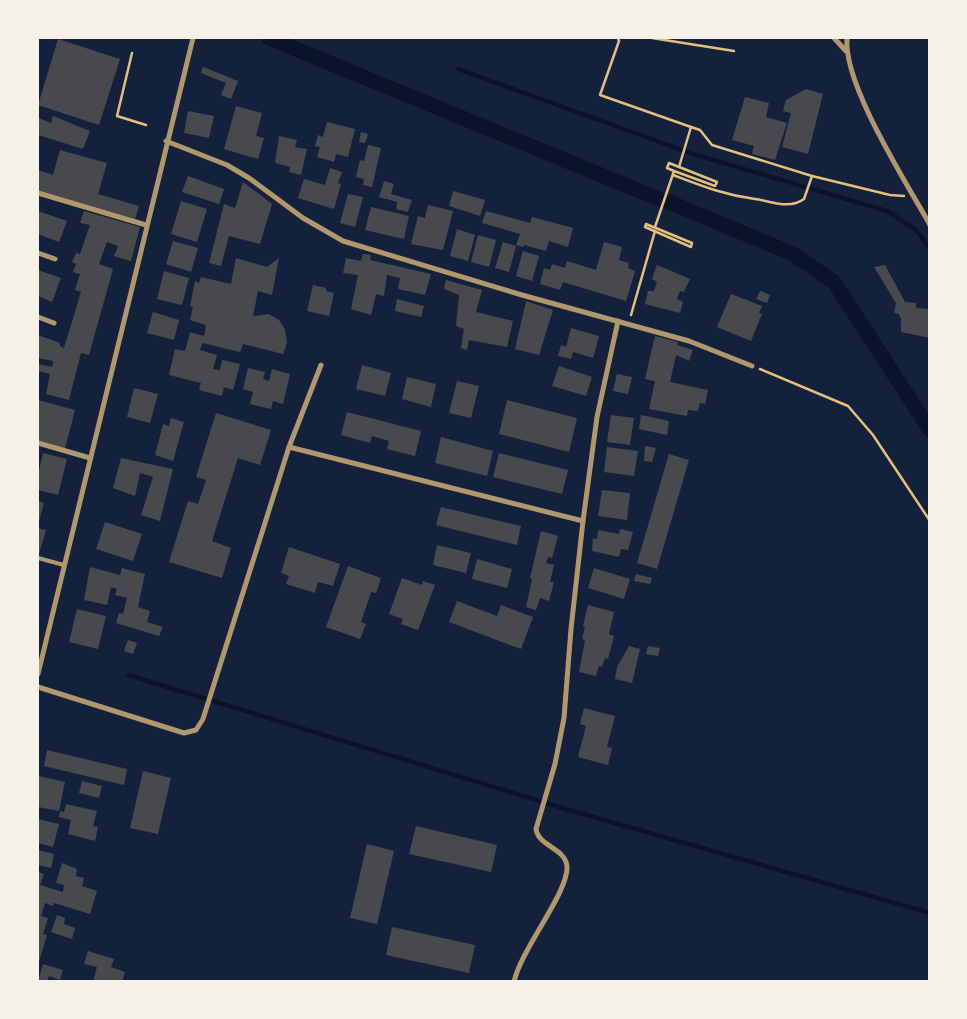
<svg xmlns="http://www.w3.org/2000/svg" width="967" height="1019" font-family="Mulish,sans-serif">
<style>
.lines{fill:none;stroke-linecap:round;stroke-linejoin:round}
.stream{stroke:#0b132b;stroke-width:4.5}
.canal{stroke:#0b132b;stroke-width:15}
.building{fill:#48494c}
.path{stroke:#e5c07b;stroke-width:2.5}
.service{stroke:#b1986c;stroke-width:4}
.minor{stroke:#b1986c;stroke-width:5}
</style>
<rect width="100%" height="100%" fill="#14213d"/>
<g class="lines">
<g class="stream">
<path d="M458,69L693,154L887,211L915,229L930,249"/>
<path d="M128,675L569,810L930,913"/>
</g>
<g class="canal">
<path d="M269,38L659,199"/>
<path d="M669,202L793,254L834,282L930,430"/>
</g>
</g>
<g class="building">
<path d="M58,39L120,59L99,125L38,105Z"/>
<path d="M203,67L238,81L231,99L221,95L226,83L201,73Z"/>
<path d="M806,89L823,94L808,154L782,147L791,113L783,111L786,100Z"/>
<path d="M745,97L769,103L766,117L787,123L775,160L752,154L754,146L732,140Z"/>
<path d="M236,106L262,113L256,136L264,138L258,159L224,149Z"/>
<path d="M188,111L214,116L209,138L184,133Z"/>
<path d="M53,116L90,131L83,149L38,135L39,118L51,123Z"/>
<path d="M327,122L355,129L348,157L336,154L334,162L317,157L320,147L315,146L318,135L323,137Z"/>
<path d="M361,132L368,134L365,143L359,142Z"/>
<path d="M279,136L297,140L295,147L307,149L301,175L289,172L290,167L275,163Z"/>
<path d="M368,145L381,148L372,187L363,185L364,179L356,177L360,160L364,161Z"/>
<path d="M60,150L107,163L98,194L139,206L135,219L38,191V170L53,175Z"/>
<path d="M330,168L342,172L338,183L341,184L334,209L298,198L304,179L325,185Z"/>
<path d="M188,176L224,189L219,204L182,192Z"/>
<path d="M384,181L394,184L391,194L412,200L408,212L396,209L397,202L379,197Z"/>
<path d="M243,182L272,204L260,244L229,236L221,266L209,263L224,204L235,208Z"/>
<path d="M453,191L485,200L480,216L449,206Z"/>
<path d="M348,194L363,197L355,227L340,223Z"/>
<path d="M181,201L207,209L197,242L171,234Z"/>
<path d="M428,205L453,211L443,250L411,244L418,216L425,218Z"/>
<path d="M371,207L409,216L404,239L365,230Z"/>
<path d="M38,211L67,221L59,242L38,234Z"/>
<path d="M84,211L140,227L131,261L114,256L118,246L107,242L99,264L113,269L89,355L81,353L69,400L46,394L50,374L38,371V364L52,367L53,361L38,358V335L60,343V346L64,348L81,292L75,290L80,274L73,272L76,264L72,262L76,253L80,254L90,225L80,223Z"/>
<path d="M486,211L530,223L532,217L573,228L568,247L549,241L546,251L524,245L523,247L516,245L520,234L482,223Z"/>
<path d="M457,229L475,235L468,261L450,256Z"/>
<path d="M478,235L496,240L489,267L471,262Z"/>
<path d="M173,241L198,248L191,272L166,264Z"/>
<path d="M503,242L516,246L509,272L495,268Z"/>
<path d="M604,242L622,247L619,260L629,263L628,268L635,271L626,301L563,282L560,290L540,284L544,268L550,270L552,264L565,268L567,261L596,270Z"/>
<path d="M523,251L539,256L532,281L516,276Z"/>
<path d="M363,254L371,255L370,260L431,274L425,295L398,289L400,278L387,275L384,296L376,294L371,315L351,309L358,275L343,273L346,258L361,261Z"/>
<path d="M236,258L267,267L279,258L272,295L258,291L253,316L269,314L279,320L285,329L287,343L283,354L243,344L240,352L202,343L200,350L217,355L213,369L220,370L222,360L240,364L233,390L224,387L222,396L199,390L201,383L169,375L175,349L185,351L190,332L204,336L206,325L190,320L193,307L190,306L195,281L199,283L201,277L231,284Z"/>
<path d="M657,265L690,279L684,292L680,291L677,299L683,302L680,313L645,304L648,291H654L657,282L652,279Z"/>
<path d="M885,265L905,302L916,303V308L930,309V338L901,332V319L899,314L894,313L896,303L874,267Z"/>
<path d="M38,270L61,278L52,302L38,296Z"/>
<path d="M164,271L189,278L182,305L157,299Z"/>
<path d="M446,280L482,290L476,312L513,321L507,347L469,340L467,350L461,348L464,329L456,326L459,295L444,289Z"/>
<path d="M313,285L326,288V291L334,293L329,316L307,311Z"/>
<path d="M760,291L770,295L767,303L756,299Z"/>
<path d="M731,294L762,306L759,313L762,314L751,341L717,327Z"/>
<path d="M397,299L424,306L421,317L395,311Z"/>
<path d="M526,301L553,310L539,355L515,349Z"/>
<path d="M153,312L179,320L174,340L147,333Z"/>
<path d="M571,328L599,336L593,358L573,352L571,359L558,356L561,345L566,347Z"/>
<path d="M655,336L678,342L677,345L693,350L689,361L676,355L670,382L708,390L705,404L700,403L698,411L688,410L687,416L649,409L655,381L645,379Z"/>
<path d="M362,365L391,373L385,396L356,389Z"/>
<path d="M559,366L592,377L586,396L552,386Z"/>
<path d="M248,368L265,372L263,379L269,381L272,369L290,374L283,404L273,401L271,409L250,404L253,392L243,389Z"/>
<path d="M617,374L632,377L628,394L613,391Z"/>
<path d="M407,377L436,384L431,407L402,399Z"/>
<path d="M457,381L479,386L471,418L449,413Z"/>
<path d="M134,388L158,394L150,423L127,417Z"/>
<path d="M38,400L75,410L65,449L38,442Z"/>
<path d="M507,400L577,418L569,452L499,434Z"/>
<path d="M347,412L421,431L415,456L387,449L389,441L372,436L370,443L341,435Z"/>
<path d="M216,413L271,430L260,465L238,458L212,541L231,548L222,578L169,562L188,501L198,504L206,480L196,477Z"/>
<path d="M611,415L634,418L630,445L607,442Z"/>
<path d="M641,415L669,421L667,435L639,429Z"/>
<path d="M171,418L184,422L173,461L155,455L163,424L169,426Z"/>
<path d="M441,437L493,451L487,476L435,463Z"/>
<path d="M645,446L656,448L652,462L644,461Z"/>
<path d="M607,447L638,451L634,476L604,472Z"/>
<path d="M43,453L67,459L58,495L38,490V475Z"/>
<path d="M499,453L568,470L562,494L493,477Z"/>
<path d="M669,454L689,460L657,569L637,563Z"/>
<path d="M121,458L173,469L160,521L141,515L153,477L140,473L135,496L113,488Z"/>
<path d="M602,490L630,493L627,520L598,516Z"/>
<path d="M38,501L44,503L38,525Z"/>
<path d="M441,507L521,526L517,545L436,525Z"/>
<path d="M105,522L142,534L133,561L96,549Z"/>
<path d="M38,528L46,530L39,554H38Z"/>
<path d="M620,529L633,532L628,550L621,549L619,557L592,551L593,538L597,539L598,530L619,534Z"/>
<path d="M541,531L558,536L552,558L548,557L546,563L554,565L550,582H554L549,601L540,598L536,610L526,607L532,579L530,578Z"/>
<path d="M437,545L471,553L466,573L433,565Z"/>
<path d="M289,547L340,564L333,586L318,582L315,593L286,584L289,576L281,573Z"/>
<path d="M477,559L512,569L507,588L472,579Z"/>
<path d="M348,566L381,578L376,593L371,592L361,622L366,624L360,639L326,627Z"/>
<path d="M90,567L120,575L122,568L145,574L138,607L150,611L147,622L163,627L159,636L116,623L119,613L123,614L127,598L115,595L117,589L111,587L107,605L84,600Z"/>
<path d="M594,568L630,579L624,599L588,588Z"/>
<path d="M636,574L652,578L650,584L634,581Z"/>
<path d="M402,578L422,585L423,581L435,585L418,630L401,624L403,619L389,614Z"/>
<path d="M457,601L497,616L501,605L533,617L521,649L449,622Z"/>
<path d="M588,605L614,612L609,634L614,636L608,659L605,658L602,667L599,666L596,676L579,672L585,640L582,639L585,627L583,626Z"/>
<path d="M77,609L106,616L98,649L69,642Z"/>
<path d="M128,640L137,643L133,654L124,651Z"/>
<path d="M629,646L640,649L632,683L615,679L617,667Z"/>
<path d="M648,646L660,648L658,656L646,654Z"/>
<path d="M584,708L615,716L607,747L612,748L608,765L578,757L586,726L580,724Z"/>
<path d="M47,750L127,769L124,785L44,766Z"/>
<path d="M143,771L171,778L158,834L130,828Z"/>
<path d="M39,776L65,782L59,811L38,807Z"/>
<path d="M82,781L102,786L99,798L79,793Z"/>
<path d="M66,804L97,811L93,826L98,827L95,841L68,834L71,820L59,817L60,811L64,812Z"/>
<path d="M38,819L59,824L53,847L38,843Z"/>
<path d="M416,826L497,845L491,872L409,854Z"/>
<path d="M367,844L394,851L377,924L350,918Z"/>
<path d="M38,850L54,854L51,868L38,865Z"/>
<path d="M62,863L77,869L76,876L84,878L82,886L97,891L90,914L54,903L53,906L45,903L41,916L48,918L43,934L47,935L39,962L38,961V872L44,874L40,885L63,892L64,885L56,883Z"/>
<path d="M57,915L65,918L64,924L75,928L72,939L51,932Z"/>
<path d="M392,927L475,945L469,973L386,955Z"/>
<path d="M88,951L114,959L111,967L125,972L122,982H93L97,967L84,964Z"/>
<path d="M43,964L63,970L60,980L49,976L47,982H38Z"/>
</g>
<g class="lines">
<g class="path">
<path d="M618,38L619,41L600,95L691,127L679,167"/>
<path d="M652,38L734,51"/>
<path d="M132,53L117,116L146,125"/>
<path d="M691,127L700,130L712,145L812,176"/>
<path d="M673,175C702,186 724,195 755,199C771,201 789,210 804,199L812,176L890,195L904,196"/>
<path d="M646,224L692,243L691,247L645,227Z"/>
<path d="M655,227L674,171L715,186L717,182L669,163L667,168L674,171"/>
<path d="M631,315L655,231"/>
<path d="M760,369L848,406L873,435L930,521"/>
</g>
<path class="service" d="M38,558L64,565"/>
<g class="minor">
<path d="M834,38L846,51"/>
<path d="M847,38C843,84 906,182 930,225"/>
<path d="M166,141L227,165L249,178L303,218L343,241L522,295L689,341L752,366"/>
<path d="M38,193L146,225"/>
<path d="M38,253L55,259"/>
<path d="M38,317L54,323"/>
<path d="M38,443L90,458"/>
<path d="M289,447L321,365"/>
<path d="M38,674L193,38"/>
<path d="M38,687L184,733L196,730L203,719L289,447L583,521"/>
<path d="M514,982C521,949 569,892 567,866C565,848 538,846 536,829L555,764L564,718L571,629L583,521L597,417L618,321"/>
</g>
</g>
<rect width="967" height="1019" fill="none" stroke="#f6f1e7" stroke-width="78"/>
</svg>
